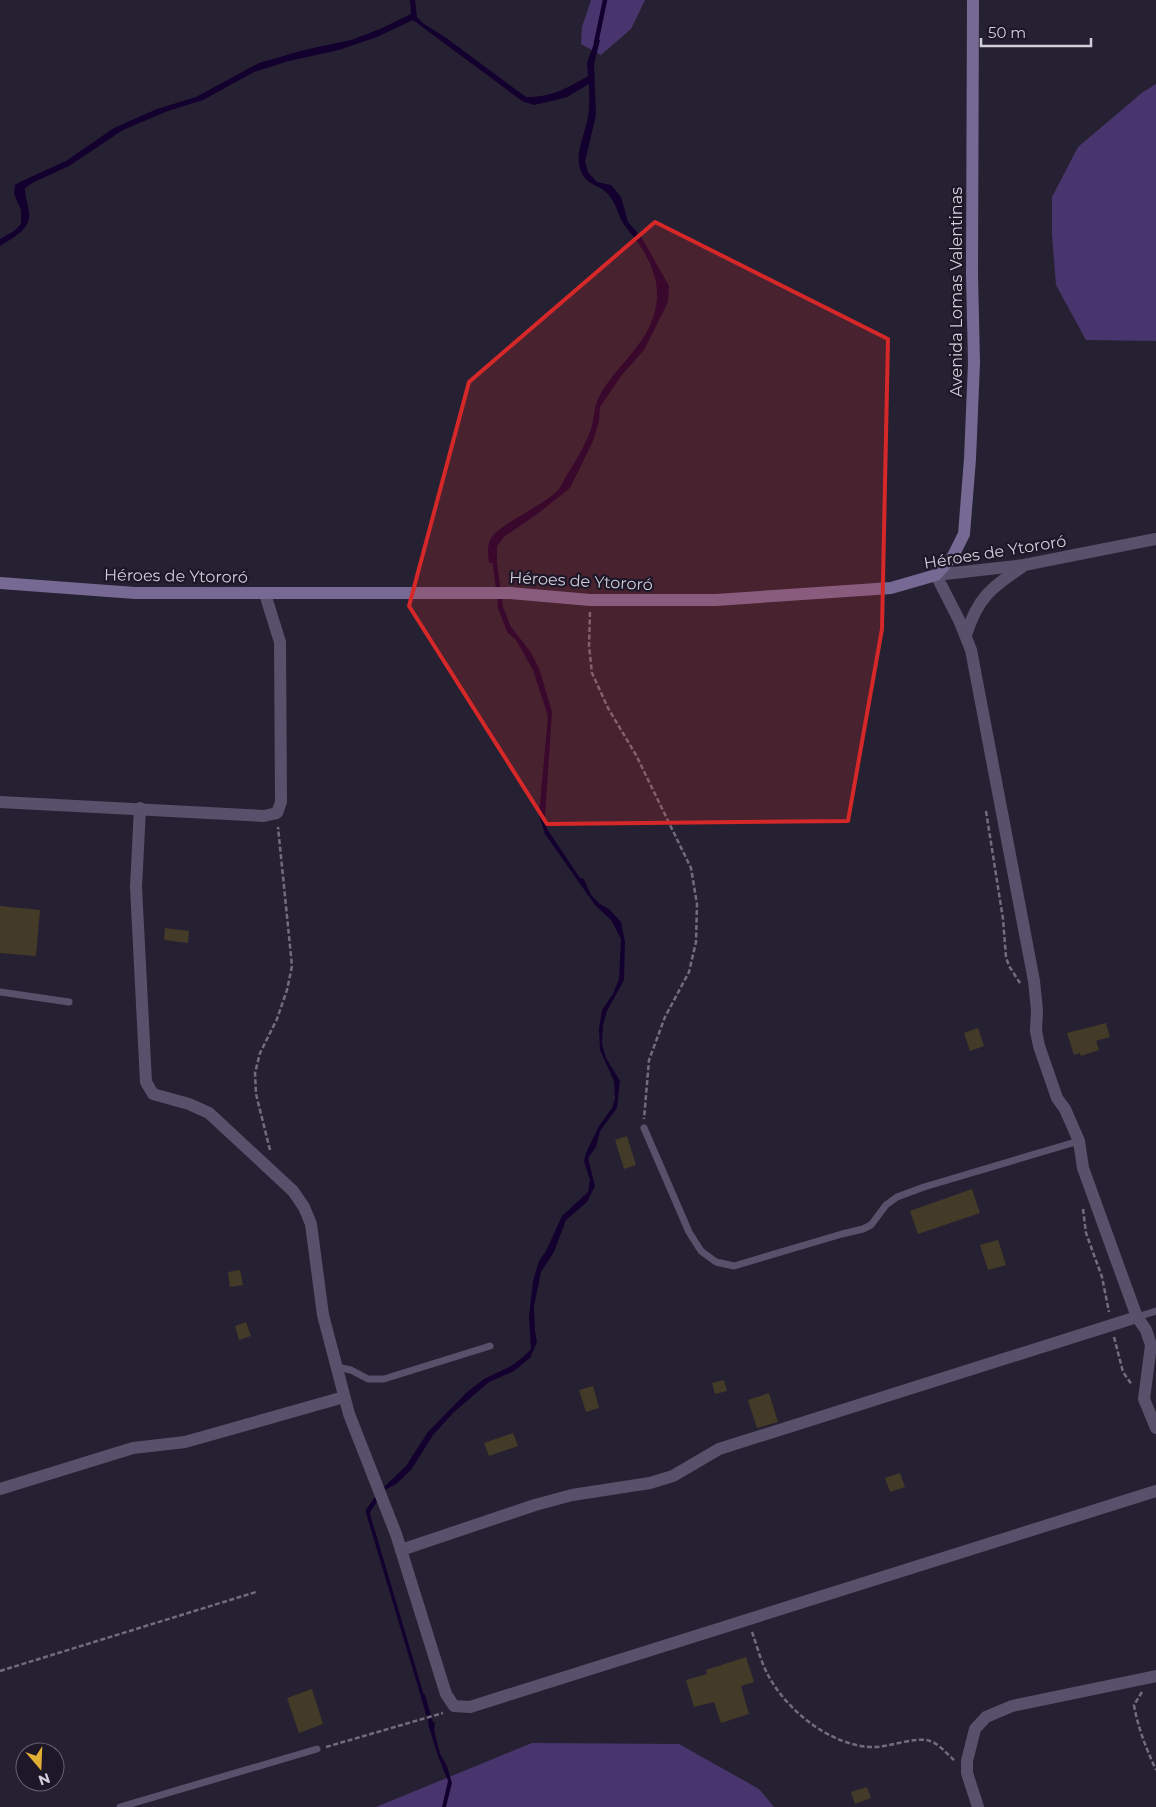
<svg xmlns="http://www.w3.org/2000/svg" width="1156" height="1807" font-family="Montserrat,sans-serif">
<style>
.green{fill:#49356d}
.water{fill:#13002e}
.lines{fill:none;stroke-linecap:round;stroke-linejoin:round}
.stream{stroke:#13002e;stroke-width:4.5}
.building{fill:#433a27}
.path{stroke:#716d7c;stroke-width:2.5;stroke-dasharray:5 2.5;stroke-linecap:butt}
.lane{stroke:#58516b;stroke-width:7}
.street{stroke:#58516b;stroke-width:12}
.secondary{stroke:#766993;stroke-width:12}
.marked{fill:#d62828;fill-opacity:0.2;stroke:#d62828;stroke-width:4;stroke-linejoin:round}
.labels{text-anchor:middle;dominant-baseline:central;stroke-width:4.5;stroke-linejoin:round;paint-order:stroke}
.street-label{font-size:16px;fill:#d2cfdb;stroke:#1d1728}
</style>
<rect width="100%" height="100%" fill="#262132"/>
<g class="green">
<path d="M591,0H645L631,29L601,55L581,44L582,27Z"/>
<path d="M1156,84V341L1086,340L1056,285L1052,234V197L1078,147L1143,92Z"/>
<path d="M532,1743L679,1744L759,1789L774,1807H376Z"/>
</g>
<g class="water">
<path d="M410,0H415L417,17L424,24L445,37L526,97C553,97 565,89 588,76L587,63L596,38L600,40L594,64L596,115L585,162L588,172L597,182L611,185L621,197L628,222L642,238L669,286L668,302L644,350L621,376L600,407L599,421L593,441L570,488L536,515L505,536L497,546V563H489C488,555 487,547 490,540C498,524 544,506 559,489C562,485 564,479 567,475C576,460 585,446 591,429C594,419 594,408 598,399C613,368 647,346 655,311C661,285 653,266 639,244C635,238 629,232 625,226C617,215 618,205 607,193C598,184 585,185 580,169C575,152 585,134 588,117C590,107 589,94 589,84L567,97L552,101L534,105L522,101L413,20L377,37L339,50L289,61L254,72L203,100L168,111L123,130L69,166L34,182L25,188C25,197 28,203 29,212C32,229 12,238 0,246V239L14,231L21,224V210L14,194L15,185L22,181L66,161L114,128L157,109L196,97L259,63L304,50L351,40L380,29L411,14Z"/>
<path d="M497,605H502L511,627L530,651L539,668L552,712L545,817L547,829L580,878L584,879L591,895L600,904L609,909L621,922L625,942L624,980L607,1011L603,1025L602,1044L606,1058L620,1081L617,1108L600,1131L596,1147L588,1158L595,1186L587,1202L566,1220L554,1252L541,1272L534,1306L535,1331L537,1342L530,1358L514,1371L489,1382L454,1412L433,1435L411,1470L396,1484L385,1490L384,1487L406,1466L428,1432L467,1392L484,1379L511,1366L523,1357L531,1349L529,1317L533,1281L539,1261L546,1251L562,1216L588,1192L590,1180L584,1161L586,1153L599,1126L612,1108L615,1099L614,1081L600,1050L599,1029L602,1010L613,994L619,979L621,939L611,920L595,905L545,834L539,815L548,716L533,670L516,640L507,632Z"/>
<path d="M370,1504V1514L425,1699L422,1700L366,1513V1510Z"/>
<path d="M435,1722L434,1730L440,1754L447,1766L452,1783L446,1807H442L448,1781L438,1756L428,1724Z"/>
</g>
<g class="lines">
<g class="stream">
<path d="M596,43L605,0"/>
<path d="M494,557L501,609"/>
<path d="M368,1511L379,1495"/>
<path d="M423,1696L432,1727"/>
</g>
</g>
<g class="building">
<path d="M0,906L40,910L36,956L0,953Z"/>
<path d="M165,928L189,931L188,943L164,940Z"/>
<path d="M1106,1023L1110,1037L1096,1041L1099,1050L1081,1056L1080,1053L1074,1055L1067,1033Z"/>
<path d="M978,1028L984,1046L970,1051L964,1033Z"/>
<path d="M627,1136L636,1165L624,1169L615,1140Z"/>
<path d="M972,1189L980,1213L918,1234L910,1211Z"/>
<path d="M998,1240L1006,1265L988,1270L980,1245Z"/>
<path d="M240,1270L243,1285L230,1287L228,1272Z"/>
<path d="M246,1322L251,1336L239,1340L235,1326Z"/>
<path d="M724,1380L727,1391L715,1394L712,1383Z"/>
<path d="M593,1386L599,1408L586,1412L579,1390Z"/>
<path d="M769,1393L778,1422L757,1428L748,1400Z"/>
<path d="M513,1433L518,1446L489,1456L484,1443Z"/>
<path d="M900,1473L905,1487L890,1492L885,1478Z"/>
<path d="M746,1657L754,1682L741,1686L749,1714L721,1723L714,1702L694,1707L686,1680L707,1674L706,1670Z"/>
<path d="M312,1689L323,1724L299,1733L287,1698Z"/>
<path d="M867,1787L871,1798L855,1804L851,1792Z"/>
</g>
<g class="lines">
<g class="path">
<path d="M590,612L589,646L592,673L608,708L636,755L691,868L697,904L696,942L689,972L665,1017L649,1060L644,1119"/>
<path d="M986,811L1003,919L1006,957L1009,966L1020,983"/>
<path d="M270,1150L256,1094L255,1073L260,1053L277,1019L287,990L292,966L278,827"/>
<path d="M1083,1209L1086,1233L1102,1277L1109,1312"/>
<path d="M1114,1337L1123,1372L1132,1385"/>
<path d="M752,1632C757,1646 761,1662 768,1675C787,1711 832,1747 874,1747C889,1747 917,1736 930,1741C939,1744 946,1753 954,1760"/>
<path d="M0,1671L256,1592"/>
<path d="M1142,1692L1134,1705C1138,1728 1146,1748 1156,1770"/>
<path d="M326,1747L443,1713"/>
</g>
<g class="lane">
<path d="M0,992L69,1002"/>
<path d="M644,1128L689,1232L701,1251L716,1262L734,1266L842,1234L863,1229L871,1225L886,1205L897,1197L924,1187L1079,1141"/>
<path d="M1137,1317L1156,1311"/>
<path d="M336,1367L351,1370L368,1379H384L490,1346"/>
<path d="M120,1807L317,1749"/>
</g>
<g class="street">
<path d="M1156,539L1024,565L936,575L959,620L971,650L1034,981L1037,1010L1036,1031L1039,1046L1057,1098L1065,1109L1079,1141L1083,1168L1113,1251L1137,1317L1146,1330L1151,1345L1144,1399L1156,1428"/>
<path d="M966,635C978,597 991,588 1022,567"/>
<path d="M0,802L264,816L277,813L281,802L280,642L265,594"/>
<path d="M140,808L136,887L146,1082L153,1094L189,1104L209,1113L293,1191L304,1207L311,1224L323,1315L349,1414L396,1534L446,1694L454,1706L470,1707L1156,1491"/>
<path d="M0,1489L133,1448L185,1442L344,1397"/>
<path d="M401,1550L535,1505L572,1495L650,1483L673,1476L719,1449L1137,1317"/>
<path d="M978,1807L967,1773V1761L975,1729L986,1717L1012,1706L1156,1676"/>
</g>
<path class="secondary" d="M0,583L135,593H510L590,600H716L891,588L936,575L953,556L964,534L970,459L974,363L972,275L973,0"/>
</g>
<path class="marked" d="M655,222L888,339L882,629L848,821L547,824L409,606L469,382Z"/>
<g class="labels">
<g class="street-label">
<text transform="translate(956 292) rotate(-90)">Avenida Lomas Valentinas</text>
<text transform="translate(995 552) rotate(-9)">Héroes de Ytororó</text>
<text transform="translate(176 576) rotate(1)">Héroes de Ytororó</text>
<text transform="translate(581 581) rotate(3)">Héroes de Ytororó</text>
</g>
</g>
<g transform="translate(40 1767) rotate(161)"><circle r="24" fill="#1d1728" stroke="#656170"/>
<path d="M0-4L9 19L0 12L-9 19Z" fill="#e1af34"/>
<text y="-8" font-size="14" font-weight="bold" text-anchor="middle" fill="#d2cfdb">N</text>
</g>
<path d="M981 38v8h110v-8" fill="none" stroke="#d2cfdb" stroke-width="2.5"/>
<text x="988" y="38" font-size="15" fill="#d2cfdb" stroke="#1d1728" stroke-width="4" paint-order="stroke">50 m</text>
</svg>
